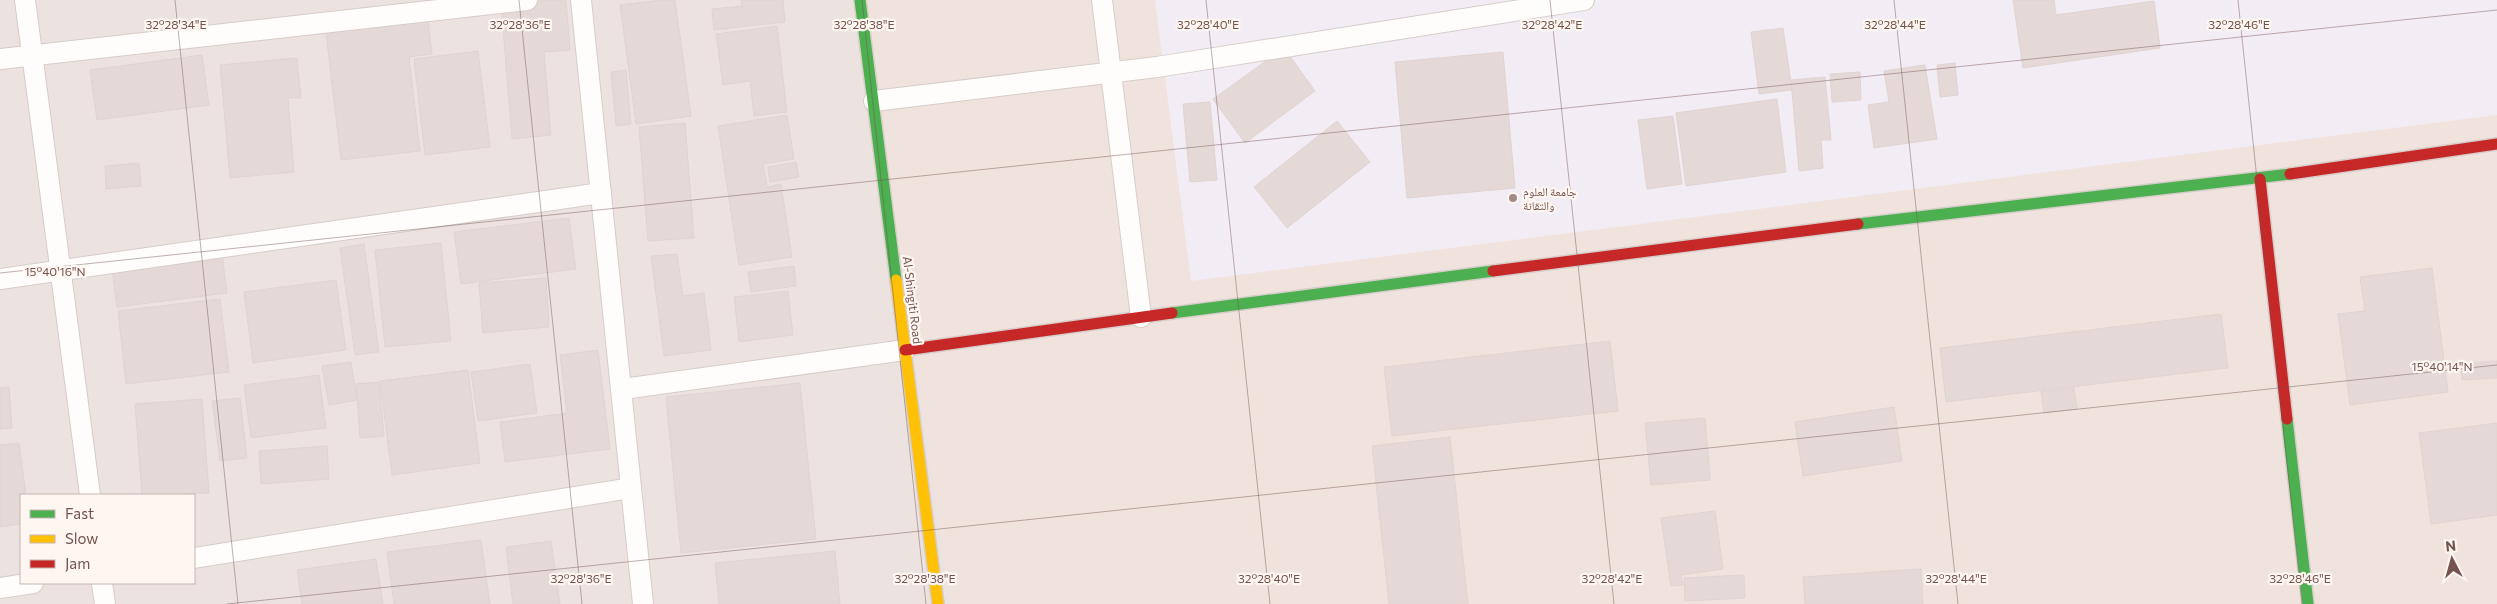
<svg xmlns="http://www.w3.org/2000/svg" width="2497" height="604" font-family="Commissioner,'Noto Naskh Arabic',sans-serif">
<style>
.residential{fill:#f0e3dd;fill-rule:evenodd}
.industrial{fill:#ece3e0;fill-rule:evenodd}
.education{fill:#f2ecf4}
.building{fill:#e4d9d6;stroke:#e0d4d1}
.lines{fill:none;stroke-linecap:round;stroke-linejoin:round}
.lane-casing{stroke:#d6cdca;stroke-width:22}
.fast-casing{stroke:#d7cdca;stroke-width:14}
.slow-casing{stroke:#d7cdca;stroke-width:14}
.jam-casing{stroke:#d7cdca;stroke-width:14}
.lane{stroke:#fefdfc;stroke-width:20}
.fast{stroke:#4caf50;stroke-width:11}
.slow{stroke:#ffc107;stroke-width:11}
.jam{stroke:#c62828;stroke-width:11}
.ticks{fill:none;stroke:#74534f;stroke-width:1;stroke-opacity:0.45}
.poi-dot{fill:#a28b87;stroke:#fef6f1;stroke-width:2}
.labels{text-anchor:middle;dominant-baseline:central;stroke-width:4.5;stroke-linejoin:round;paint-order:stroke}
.poi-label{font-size:12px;fill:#74534f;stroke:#fef6f1;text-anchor:start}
.street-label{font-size:12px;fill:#74534f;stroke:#fef6f1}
.ticks-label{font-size:12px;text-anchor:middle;fill:#74534f;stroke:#fef6f1;stroke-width:4.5;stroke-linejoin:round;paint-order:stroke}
</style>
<rect width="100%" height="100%" fill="#f8f2ee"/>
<path class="residential" d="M0,0H2497V604H0ZM21,495H194V583H21Z"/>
<path class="industrial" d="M0,0H863L951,604H0ZM21,495H194V583H21Z"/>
<path class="education" d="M1155,0H2497V115L1191,281Z"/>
<g class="building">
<path d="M537,0H566L570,50L544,52L551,135L512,139L501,3Z"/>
<path d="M661,0H675L691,116L636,124L620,5Z"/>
<path d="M741,0H783L785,22L714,30L712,9L742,6Z"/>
<path d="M2013,0H2054L2056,15L2154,1L2160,48L2023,68Z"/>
<path d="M428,21L432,54L409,57L420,151L341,160L326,33Z"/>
<path d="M777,26L787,112L754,116L750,81L723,85L716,34Z"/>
<path d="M1783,28L1792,90L1759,94L1751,32Z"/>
<path d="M1284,48L1315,91L1245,143L1213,99Z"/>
<path d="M478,51L490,147L425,155L414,59Z"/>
<path d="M1503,52L1515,188L1407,198L1395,62Z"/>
<path d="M202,55L209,105L97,120L90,70Z"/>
<path d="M297,58L301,98H288L294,172L230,178L220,65Z"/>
<path d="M1955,63L1958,95L1940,97L1937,65Z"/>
<path d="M1925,65L1937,139L1874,148L1868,105L1889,102L1884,71Z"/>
<path d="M626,70L631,124L616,126L611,72Z"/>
<path d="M1860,72L1861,100L1832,102L1830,74Z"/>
<path d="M1825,77L1831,140H1821L1823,168L1799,171L1791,80Z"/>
<path d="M1777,99L1786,172L1686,186L1676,113Z"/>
<path d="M1210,102L1217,180L1190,182L1183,104Z"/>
<path d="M787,115L794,159L763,164L767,187L781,184L792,257L739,265L718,126Z"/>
<path d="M1673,116L1682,184L1647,189L1638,120Z"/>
<path d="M1337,121L1370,162L1287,228L1254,187Z"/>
<path d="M685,123L694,238L648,241L639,127Z"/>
<path d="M796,162L799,177L770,182L768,167Z"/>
<path d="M139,163L141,186L106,189L105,166Z"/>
<path d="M569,218L576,269L461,284L454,232Z"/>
<path d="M441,243L451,341L385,347L375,250Z"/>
<path d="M364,244L379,352L355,355L340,248Z"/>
<path d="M222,254L227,293L117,307L112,268Z"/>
<path d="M677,254L683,296L704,293L711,350L664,356L651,256Z"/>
<path d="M794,266L796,286L751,292L748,272Z"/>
<path d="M2432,268L2448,392L2350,405L2338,314L2365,311L2360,277Z"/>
<path d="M546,278L549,327L483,333L479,283Z"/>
<path d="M336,280L346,350L253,363L244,292Z"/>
<path d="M788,291L793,335L739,342L734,297Z"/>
<path d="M220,299L229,372L126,384L118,311Z"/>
<path d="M2221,314L2228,368L1946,402L1940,348Z"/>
<path d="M1610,341L1618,411L1392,436L1384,367Z"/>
<path d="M598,350L610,449L505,462L500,422L567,413L560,355Z"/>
<path d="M2497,361V378L2462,380L2461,363Z"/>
<path d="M351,362L357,400L329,405L322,366Z"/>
<path d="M530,364L537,413L478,421L471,372Z"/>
<path d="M468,370L480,463L392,475L380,381Z"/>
<path d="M319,375L326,428L251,438L244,385Z"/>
<path d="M379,382L384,436L360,438L356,384Z"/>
<path d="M800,383L816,539L681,553L666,397Z"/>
<path d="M9,387L12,428L0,429V388Z"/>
<path d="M2074,388L2077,409L2044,413L2041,392Z"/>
<path d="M240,398L247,458L220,461L212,401Z"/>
<path d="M202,399L209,493L142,495L135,404Z"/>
<path d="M1894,407L1902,461L1803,476L1795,422Z"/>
<path d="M1705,418L1710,480L1651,485L1645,423Z"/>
<path d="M2497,423V515L2431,524L2419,433Z"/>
<path d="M1450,437L1468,604H1389L1372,446Z"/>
<path d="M19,443L26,495H21V524L0,527V445Z"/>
<path d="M327,446L329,479L261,484L259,451Z"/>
<path d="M1715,511L1723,569L1681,575L1683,585L1671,586L1661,518Z"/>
<path d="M481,540L490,604H394L387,552Z"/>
<path d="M551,541L560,604H513L506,547Z"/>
<path d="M835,551L840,604H719L715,563Z"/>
<path d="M376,559L383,604H302L297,570Z"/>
<path d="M1921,569L1923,604H1805L1803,577Z"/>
<path d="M1744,575L1745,598L1685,601L1684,578Z"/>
</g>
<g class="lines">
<g class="lane-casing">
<g id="lane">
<path d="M25,0L90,495"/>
<path d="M581,0L643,604"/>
<path d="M1102,0L1141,317"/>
<path d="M0,59L527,0"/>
<path d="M874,101L1157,67L1584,0"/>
<path d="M0,279L601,193"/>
<path d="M623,389L905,350"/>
<path d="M194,558L631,488"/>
<path d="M102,583L105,604"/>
<path d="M0,588L33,583"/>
</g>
</g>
<g class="fast-casing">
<g id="fast">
<path d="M860,0L896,280"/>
<path d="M1858,224L2290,174"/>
<path d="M1172,313L1493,271"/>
<path d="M2287,419L2308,604"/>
</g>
</g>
<g class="slow-casing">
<path id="slow" d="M896,280L938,604"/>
</g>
<g class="jam-casing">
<g id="jam">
<path d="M2290,174L2497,144"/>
<path d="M2260,179L2287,419"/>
<path d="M1493,271L1858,224"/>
<path d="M905,350L1172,313"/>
</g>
</g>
<use href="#lane" class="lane"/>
<use href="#fast" class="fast"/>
<use href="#slow" class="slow"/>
<use href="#jam" class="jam"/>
</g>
<path class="ticks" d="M175,0L238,604M519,0L582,604M862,0L926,604M1206,0L1270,604M1550,0L1614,604M1894,0L1958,604M2238,0L2302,604M0,273L2497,10M227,604L2497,365"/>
<circle class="poi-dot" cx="1513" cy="198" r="5"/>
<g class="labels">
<g class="poi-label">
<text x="1523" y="191">جامعة العلوم<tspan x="1523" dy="14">والتقانة</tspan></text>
</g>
<g class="street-label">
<text transform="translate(913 300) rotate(83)">Al-Shingiti Road</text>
</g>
</g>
<g class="ticks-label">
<text x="176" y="29">32°28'34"E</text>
<text x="520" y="29">32°28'36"E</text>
<text x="864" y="29">32°28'38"E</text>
<text x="1208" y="29">32°28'40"E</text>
<text x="1552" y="29">32°28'42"E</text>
<text x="1895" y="29">32°28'44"E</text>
<text x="2239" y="29">32°28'46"E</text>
<text x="55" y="276">15°40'16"N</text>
<text x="2442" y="371">15°40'14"N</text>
<text x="581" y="583">32°28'36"E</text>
<text x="925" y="583">32°28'38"E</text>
<text x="1269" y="583">32°28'40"E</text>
<text x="1612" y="583">32°28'42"E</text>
<text x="1956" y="583">32°28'44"E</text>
<text x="2300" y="583">32°28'46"E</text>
</g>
<rect x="20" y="494" width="175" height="90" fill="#fef6f1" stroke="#c7b5b0"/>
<rect x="30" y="510" width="25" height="8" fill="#4caf50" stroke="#c7b5b0"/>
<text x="65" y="519" font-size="15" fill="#74534f">Fast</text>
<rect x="30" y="535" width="25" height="8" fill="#ffc107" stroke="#c7b5b0"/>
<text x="65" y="544" font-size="15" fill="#74534f">Slow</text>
<rect x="30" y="560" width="25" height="8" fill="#c62828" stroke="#c7b5b0"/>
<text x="65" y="569" font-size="15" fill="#74534f">Jam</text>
<g transform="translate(2452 559) rotate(354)" stroke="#fef6f1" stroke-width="4" paint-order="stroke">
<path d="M0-4L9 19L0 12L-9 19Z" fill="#74534f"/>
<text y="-8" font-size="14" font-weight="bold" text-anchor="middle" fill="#74534f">N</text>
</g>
</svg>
